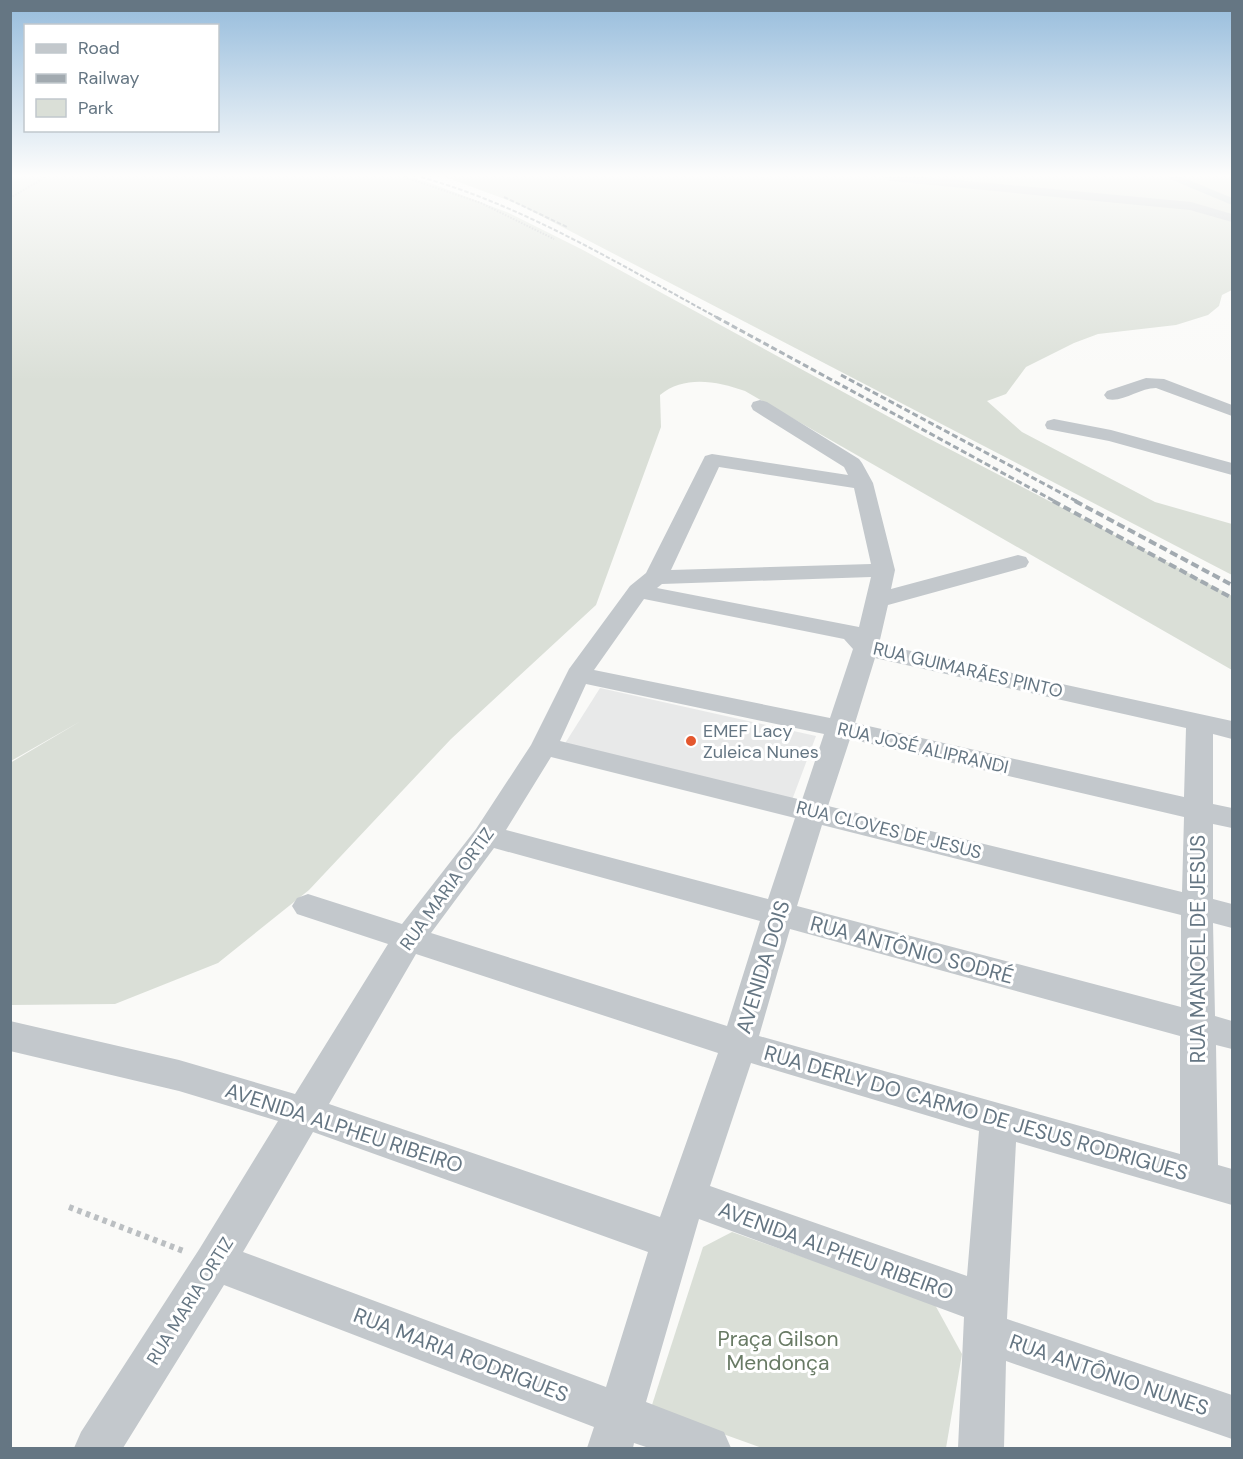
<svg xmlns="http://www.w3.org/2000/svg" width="1243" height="1459" font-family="'DM Sans',sans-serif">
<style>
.built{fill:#e8e9e9}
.green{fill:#dadfd7}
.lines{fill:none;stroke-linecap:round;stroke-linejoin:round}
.canal{fill:#bbc7cb;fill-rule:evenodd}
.path-far1{stroke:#bbbfc2;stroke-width:2;stroke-dasharray:1.5 1.5;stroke-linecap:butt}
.path{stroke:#bbbfc2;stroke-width:6;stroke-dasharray:4.5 4.5;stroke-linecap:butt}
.minor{fill:#c3c8cc;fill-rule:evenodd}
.rail-far2{stroke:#a2aab0;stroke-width:2;stroke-dasharray:4.5 2;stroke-linecap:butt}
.rail-far1{stroke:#a2aab0;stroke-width:3;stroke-dasharray:6 3;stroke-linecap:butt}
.rail{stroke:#a2aab0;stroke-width:4;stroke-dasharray:8 4;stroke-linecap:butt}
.poi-dot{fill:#e4572e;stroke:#fff;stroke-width:2}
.labels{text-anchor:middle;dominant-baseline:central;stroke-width:6;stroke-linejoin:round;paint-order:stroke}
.street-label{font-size:18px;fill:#657683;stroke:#fff}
.poi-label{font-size:18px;fill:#657683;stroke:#fff;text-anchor:start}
.near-street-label{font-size:21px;fill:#657683;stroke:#fff}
.near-park-label{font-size:21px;fill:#687a64;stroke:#fff}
</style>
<rect width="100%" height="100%" fill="#fafaf8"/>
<path class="built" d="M600,688L816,736L792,800L564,745Z"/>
<g class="green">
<path d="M11,177H410L425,181L509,213L583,250L924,436L1232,596V670L745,391C717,381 684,375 660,395L661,427L596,605L451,739L309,890L218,963L115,1004L11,1005L10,763L81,721L11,761Z"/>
<path d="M445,177H1232V290L1222,295L1219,306L1208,315L1176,325L1098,334L1074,343L1026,367L1006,394L987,401L1022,432L1155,502L1232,524V575L518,204Z"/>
<path d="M732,1232L934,1303L962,1354L946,1448H762L651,1408L703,1247Z"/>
</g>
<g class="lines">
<path class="canal" d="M1169,177H1182L1232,198V205L1170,179Z"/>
<g class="path-far1">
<path d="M404,177L481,203L554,239"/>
<path d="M10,198L46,177"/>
</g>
<path class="path" d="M69,1207L186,1252"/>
<g class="minor">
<path d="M884,177H924L1191,202L1232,214V222L1190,210L890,181Z"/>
<path d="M1146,378L1164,379L1232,405V416L1156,388C1139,388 1123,403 1107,399L1104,395L1107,391Z"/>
<path d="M760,400L767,402L859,459L862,463L873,483L895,570L891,589L1018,555L1026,557L1029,562L1026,567L888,605L879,644L1232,721V739L1213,734V804L1232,808V828L1213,824V899L1232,904V928L1213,923L1215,1016L1232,1021V1049L1216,1045L1218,1165L1232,1169V1205L1016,1142L1007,1319L1232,1395V1439L1006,1361L1004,1448H958L964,1317L699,1219L646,1402L724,1432L731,1448H649L634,1443L633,1448H587L594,1427L224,1285L123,1448H74L81,1432L200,1248L278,1121L179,1091L10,1051V1021L179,1060L295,1094L388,944L297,914L292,906L297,898L308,894L402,924L476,829L531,745L569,669L630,586L646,573L705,456L712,454L848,475L844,467L753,410L751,406L753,402ZM719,467L854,488L871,564L671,570ZM871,577L859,627L657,588L662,584ZM644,599L844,639L853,649L830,718L594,670ZM875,658L1186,728L1184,797L855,723ZM586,684L824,734L802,800L560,741ZM850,739L1184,817L1182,892L828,806ZM551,757L795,818L768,899L506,830ZM822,825L1181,915V1007L797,906ZM494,848L760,921L727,1026L431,933ZM790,929L1180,1036V1154L759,1036ZM416,954L718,1053L660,1217L329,1104ZM751,1063L979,1131L967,1276L710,1186ZM313,1132L648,1252L606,1387L243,1252Z"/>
<path d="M1054,419L1111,430L1232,463V475L1109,441L1047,429L1045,425L1047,421Z"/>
</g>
<g class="rail-far2">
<path d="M421,177C527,207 622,266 718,318"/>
<path d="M504,197L567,227"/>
</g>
<g class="rail-far1">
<path d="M716,317L1056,502"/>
<path d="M841,375L1078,502"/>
</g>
<g class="rail">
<path d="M1053,501L1232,598"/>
<path d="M1075,501L1232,585"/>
</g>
</g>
<linearGradient id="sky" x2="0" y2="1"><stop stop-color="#96bcdc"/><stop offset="0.46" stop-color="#fdfdfc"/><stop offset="1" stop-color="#fdfdfc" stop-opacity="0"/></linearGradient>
<rect width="1243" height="381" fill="url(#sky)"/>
<circle class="poi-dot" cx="691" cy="741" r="6"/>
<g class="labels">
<g class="street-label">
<text transform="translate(968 670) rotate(13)">RUA GUIMARÃES PINTO</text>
<text transform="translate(923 748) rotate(13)">RUA JOSÉ ALIPRANDI</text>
<text transform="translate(889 830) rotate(14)">RUA CLOVES DE JESUS</text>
<text transform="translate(447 889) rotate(-54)">RUA MARIA ORTIZ</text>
<text transform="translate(190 1301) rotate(-58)">RUA MARIA ORTIZ</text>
</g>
<g class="poi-label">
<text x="703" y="731">EMEF Lacy<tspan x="703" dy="21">Zuleica Nunes</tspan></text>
</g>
<g class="near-street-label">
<text transform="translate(1198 949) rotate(-90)">RUA MANOEL DE JESUS</text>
<text transform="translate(912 950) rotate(15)">RUA ANTÔNIO SODRÉ</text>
<text transform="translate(763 967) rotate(-73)">AVENIDA DOIS</text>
<text transform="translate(976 1113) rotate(16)">RUA DERLY DO CARMO DE JESUS RODRIGUES</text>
<text transform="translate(344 1128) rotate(18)">AVENIDA ALPHEU RIBEIRO</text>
<text transform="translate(836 1251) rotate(20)">AVENIDA ALPHEU RIBEIRO</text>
<text transform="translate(461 1355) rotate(21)">RUA MARIA RODRIGUES</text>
<text transform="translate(1109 1375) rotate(19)">RUA ANTÔNIO NUNES</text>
</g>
<g class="near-park-label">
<text x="778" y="1339">Praça Gilson<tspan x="778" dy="24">Mendonça</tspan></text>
</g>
</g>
<rect width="1243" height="1459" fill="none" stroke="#657683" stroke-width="24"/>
<rect x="24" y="24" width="195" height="108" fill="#ffffff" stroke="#c1c8cd" stroke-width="1.5"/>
<rect x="36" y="44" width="30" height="9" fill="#c3c8cc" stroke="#c1c8cd" stroke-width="1.5"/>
<text x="78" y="54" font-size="18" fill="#657683">Road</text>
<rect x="36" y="74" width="30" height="9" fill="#a2aab0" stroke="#c1c8cd" stroke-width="1.5"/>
<text x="78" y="84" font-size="18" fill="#657683">Railway</text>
<rect x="36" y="99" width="30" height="18" fill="#dadfd7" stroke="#c1c8cd" stroke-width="1.5"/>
<text x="78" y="114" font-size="18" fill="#657683">Park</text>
</svg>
